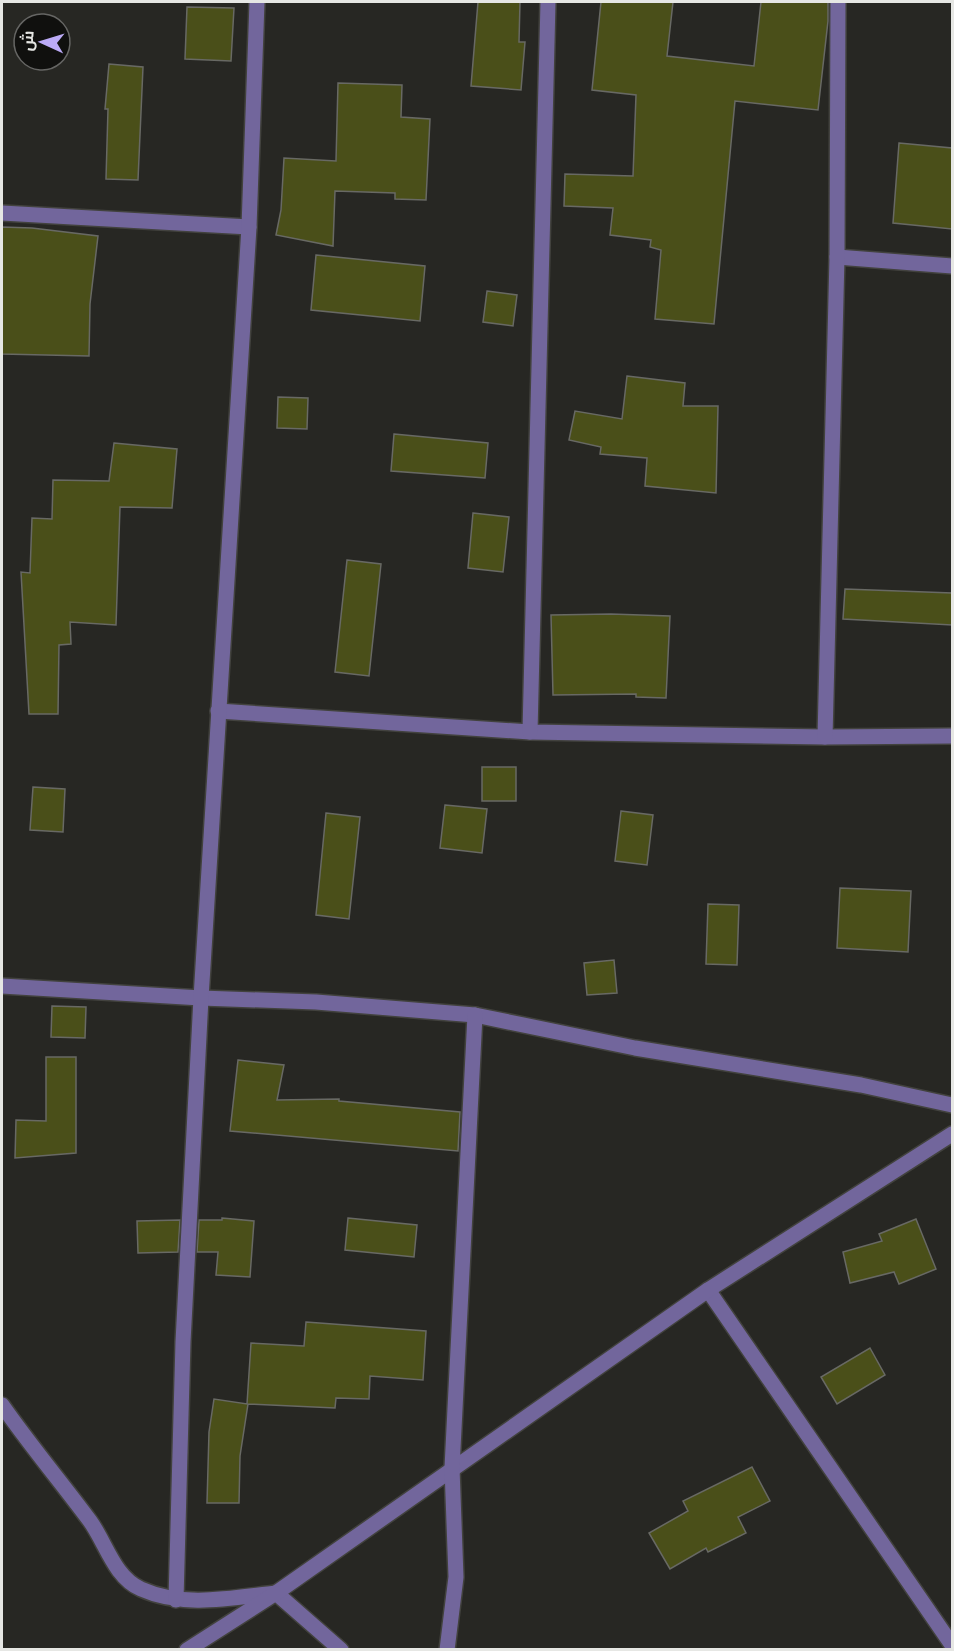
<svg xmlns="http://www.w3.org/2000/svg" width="954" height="1651" font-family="'Source Sans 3',Cairo,sans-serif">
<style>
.building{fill:#4a4f19;stroke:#686964;stroke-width:1.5}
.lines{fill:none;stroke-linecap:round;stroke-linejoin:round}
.minor-casing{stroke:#42423e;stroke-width:18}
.minor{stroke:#72669c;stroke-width:15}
</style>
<rect width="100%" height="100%" fill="#272723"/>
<g class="building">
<path d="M478,2H520L519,42H525L521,90L471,86Z"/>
<path d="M601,2H673L667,56L754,66L761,2H828V21L818,110L735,101L714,324L655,319L661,250L650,247L651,240L610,235L613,208L564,206L565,174L633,176L636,95L592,90Z"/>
<path d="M187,7L234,8L231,61L185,59Z"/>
<path d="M109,64L143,67L138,180L106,179L108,109H105Z"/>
<path d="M338,83L402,85L401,117L430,119L426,200L395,199V193L335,191L333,246L276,235L281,210L284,158L336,161Z"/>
<path d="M899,143L952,148V229L893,223Z"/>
<path d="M2,227L32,228L98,236L90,304L89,356L2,354Z"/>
<path d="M316,255L425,266L420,321L311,310Z"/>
<path d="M487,291L517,295L513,326L483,322Z"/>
<path d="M627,376L685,383L683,406H718L716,493L645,486L647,458L600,454L601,447L569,440L575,411L622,419Z"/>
<path d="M278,397L308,398L307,429L277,428Z"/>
<path d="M394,434L488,443L485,478L391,471Z"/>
<path d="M114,443L177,449L172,508L120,507L116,625L70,622L71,644L59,645L58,714H29L21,572L30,573L32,518L52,519L53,480L109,481Z"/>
<path d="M473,513L509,517L503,572L468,568Z"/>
<path d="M347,560L381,564L369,676L335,672Z"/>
<path d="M845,589L952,593V625L843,619Z"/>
<path d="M611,614L670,616L666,698L636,697V694L553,695L551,615Z"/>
<rect x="482" y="767" width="34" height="34"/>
<path d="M33,787L65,789L63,832L30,830Z"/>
<path d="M445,805L487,809L482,853L440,848Z"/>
<path d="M621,811L653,815L647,865L615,861Z"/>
<path d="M326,813L360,817L349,919L316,915Z"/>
<path d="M840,888L911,891L908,952L837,948Z"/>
<path d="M708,904L739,905L737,965L706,964Z"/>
<path d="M614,960L617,993L587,995L584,963Z"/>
<path d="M52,1006L86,1007L85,1038L51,1037Z"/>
<path d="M46,1057H76V1153L15,1158L16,1120L46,1121Z"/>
<path d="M238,1060L284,1065L277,1100L339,1099V1101L460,1112L458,1151L230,1131Z"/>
<path d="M222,1218L254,1221L250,1277L216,1275L218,1252H197L199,1220H222Z"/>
<path d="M348,1218L417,1225L414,1257L345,1250Z"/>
<path d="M916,1219L936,1269L899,1284L894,1272L850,1283L843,1252L882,1241L879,1234Z"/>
<path d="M180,1220L178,1252L138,1253L137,1221Z"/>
<path d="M306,1322L426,1331L423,1380L370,1376L369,1399L336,1398L335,1408L248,1404L240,1456L239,1503H207L209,1432L214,1399L247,1404L251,1343L304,1346Z"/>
<path d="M870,1348L885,1375L837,1404L821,1377Z"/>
<path d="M752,1467L770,1501L738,1517L746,1533L708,1552L706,1548L670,1569L649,1533L688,1511L683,1501Z"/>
</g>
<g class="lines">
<g class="minor-casing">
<g id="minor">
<path d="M2,213L249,227"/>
<path d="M837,257L952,266"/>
<path d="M218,711L530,732L825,737L952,736"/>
<path d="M530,732L548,2"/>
<path d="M825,737L837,257L838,2"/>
<path d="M2,986L201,998L316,1002L475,1015L635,1048L861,1085L952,1105"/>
<path d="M708,1290L952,1645"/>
<path d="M2,1405C30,1445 61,1482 90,1521C106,1543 114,1577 141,1589C183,1608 231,1598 276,1593L341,1650"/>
<path d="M176,1600L183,1342L201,998L249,227L257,2"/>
<path d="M187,1650L276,1593L708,1290L952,1134"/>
<path d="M447,1650L456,1577L452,1468L475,1015"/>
</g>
</g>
<use href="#minor" class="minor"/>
</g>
<rect width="954" height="1651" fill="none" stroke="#e6e7e4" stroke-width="6"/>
<g transform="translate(42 42) rotate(274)"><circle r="28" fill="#10100e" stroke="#666664" stroke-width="1.5"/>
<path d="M0-4.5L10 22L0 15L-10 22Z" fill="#bbaaf6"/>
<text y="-9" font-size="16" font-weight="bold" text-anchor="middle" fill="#e6e7e4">ش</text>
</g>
</svg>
